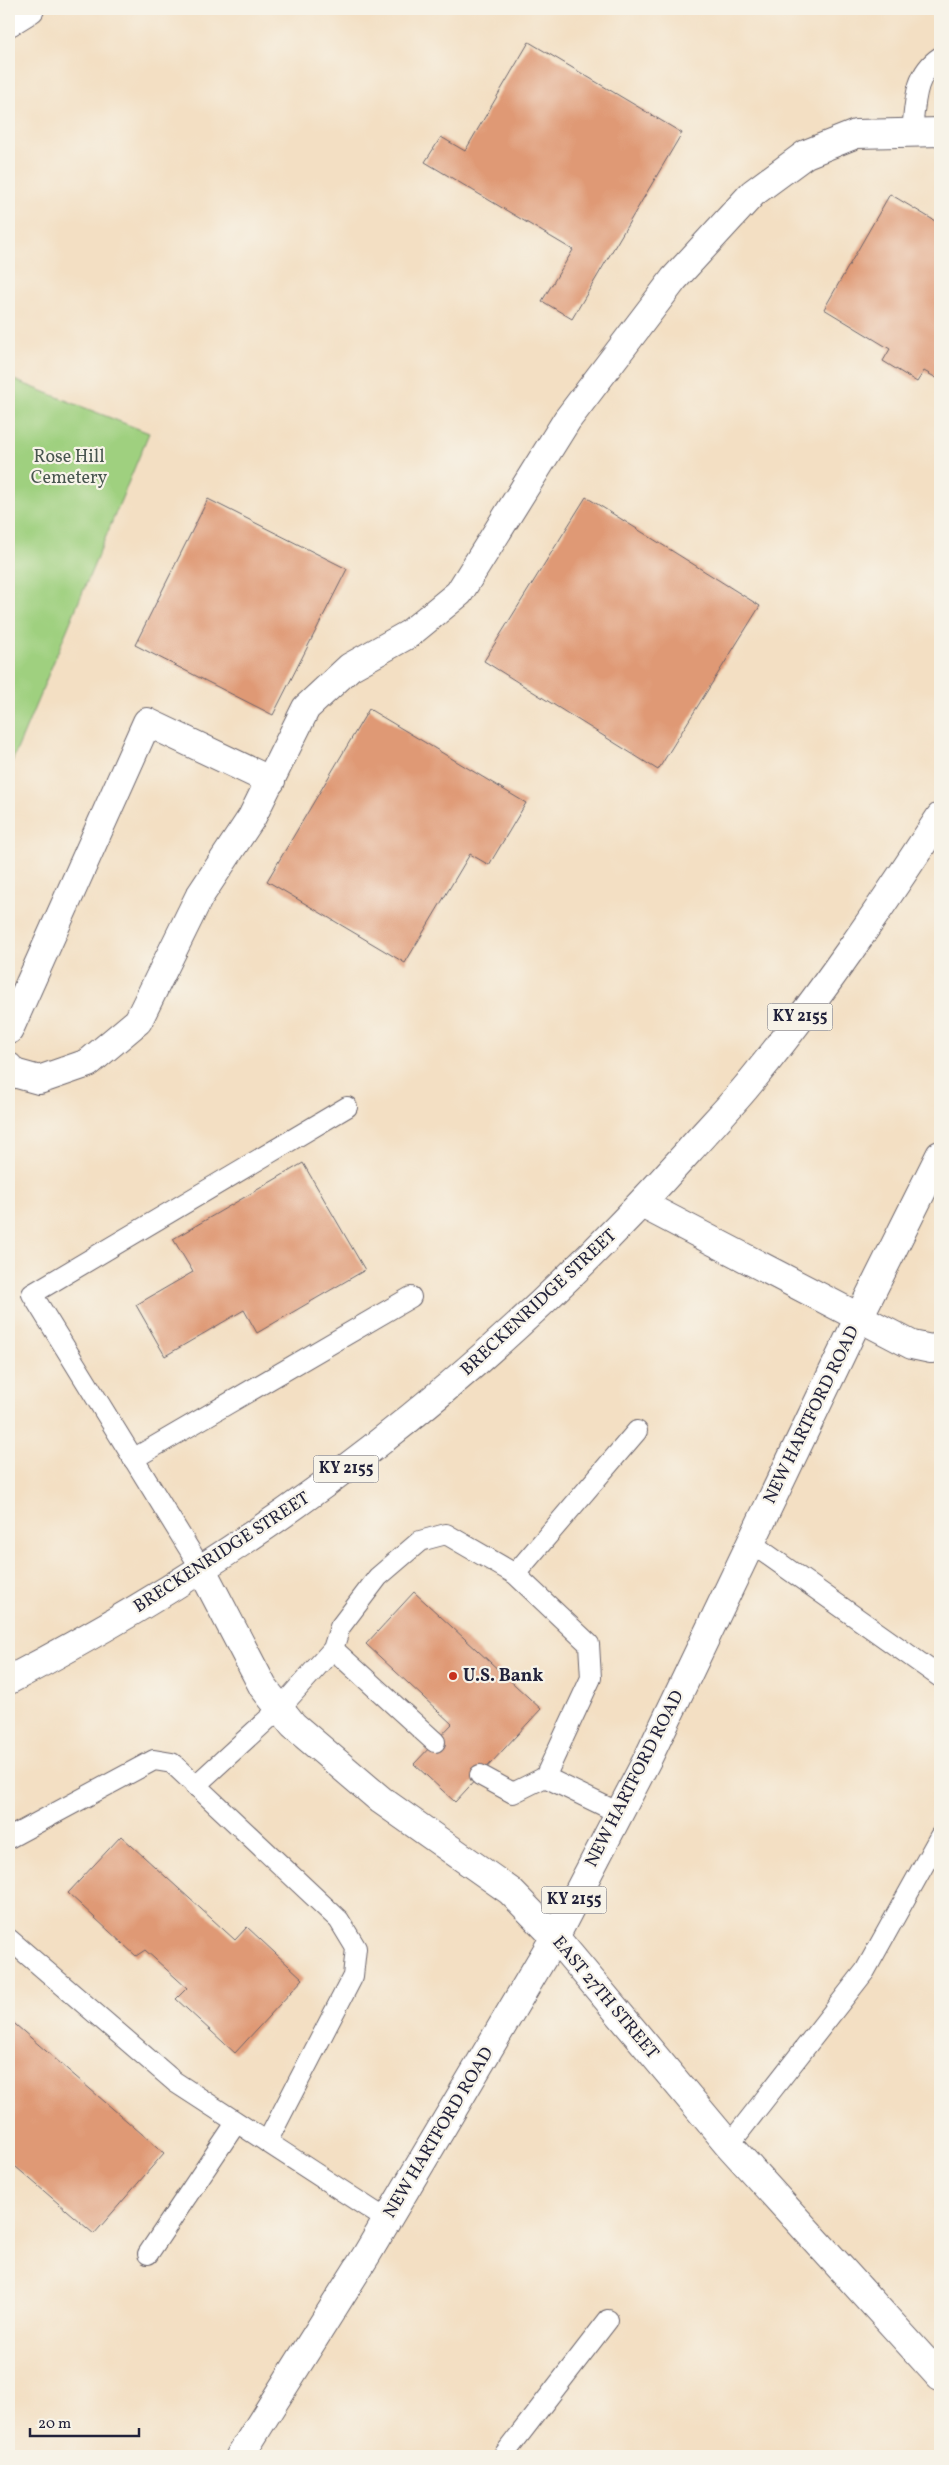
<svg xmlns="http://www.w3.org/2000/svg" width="949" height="2465" font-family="Vollkorn,serif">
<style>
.green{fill:#9fd07f;stroke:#60795d}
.building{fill:#df9975}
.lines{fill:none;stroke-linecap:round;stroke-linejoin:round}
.lane-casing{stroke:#6b646b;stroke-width:22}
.street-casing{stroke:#6b646b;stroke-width:30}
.primary-casing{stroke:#6b646b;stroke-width:30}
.lane{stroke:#fff;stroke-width:20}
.street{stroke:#fff;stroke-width:28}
.primary{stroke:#fff;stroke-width:28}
.poi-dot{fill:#c8321e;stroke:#f7f3e8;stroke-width:2}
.labels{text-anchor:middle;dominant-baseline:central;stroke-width:4.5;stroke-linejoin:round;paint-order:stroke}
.shield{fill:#f7f3e8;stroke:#62616f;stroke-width:1}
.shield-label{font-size:16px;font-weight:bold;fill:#22223b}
.park-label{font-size:18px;fill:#48564f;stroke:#f7f3e8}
.street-label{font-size:18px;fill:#22223b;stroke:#f7f3e8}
.poi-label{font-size:18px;font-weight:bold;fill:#22223b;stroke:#f7f3e8;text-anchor:start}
</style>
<rect width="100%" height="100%" fill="#f7f3e8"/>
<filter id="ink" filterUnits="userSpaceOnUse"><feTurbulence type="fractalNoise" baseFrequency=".02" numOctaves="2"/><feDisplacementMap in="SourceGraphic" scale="10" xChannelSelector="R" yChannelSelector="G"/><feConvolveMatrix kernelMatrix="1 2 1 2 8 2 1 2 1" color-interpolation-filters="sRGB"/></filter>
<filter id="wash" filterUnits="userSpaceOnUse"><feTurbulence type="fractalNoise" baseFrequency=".0096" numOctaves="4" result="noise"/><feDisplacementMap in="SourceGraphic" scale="20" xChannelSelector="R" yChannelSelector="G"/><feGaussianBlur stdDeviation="1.12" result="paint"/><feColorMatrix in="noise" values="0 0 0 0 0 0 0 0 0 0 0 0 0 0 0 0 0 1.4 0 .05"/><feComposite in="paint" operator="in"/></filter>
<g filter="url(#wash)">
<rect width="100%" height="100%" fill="#f3dfc3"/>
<path class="green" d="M9,378L149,433L9,769Z"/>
<g id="blocks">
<g class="building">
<path d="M529,42L682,133L572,319L542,301L573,250L425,162L441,137L465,151Z"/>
<path d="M890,194L940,224V380L924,371L917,382L883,361L890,349L824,309Z"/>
<path d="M586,497L760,606L658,770L484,661Z"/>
<path d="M208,499L347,569L273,715L135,645Z"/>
<path d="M369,709L526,803L489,865L470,854L405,963L267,881Z"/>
<path d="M303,1163L365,1270L257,1333L244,1310L165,1356L136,1305L193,1272L173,1239Z"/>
<path d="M414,1592L541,1709L455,1802L414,1764L452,1724L366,1644Z"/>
<path d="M121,1836L235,1940L247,1927L303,1979L235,2053L176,1999L187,1988L145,1950L136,1956L68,1893Z"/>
<path d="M9,2019L164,2153L94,2234L9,2161Z"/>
</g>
</g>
</g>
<g filter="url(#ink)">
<use href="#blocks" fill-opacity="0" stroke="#6b646b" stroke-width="1"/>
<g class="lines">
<g class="lane-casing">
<g id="lane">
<path d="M912,132C915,104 914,74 940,57"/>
<path d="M133,1459L411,1297"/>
<path d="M751,1543L940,1677"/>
<path d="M202,1570L32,1294L347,1107"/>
<path d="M515,1574L637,1431"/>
<path d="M333,1649L435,1742"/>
<path d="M545,1777L619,1813"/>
<path d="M195,1786L280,1708L333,1649L340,1627L378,1577L420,1541L446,1534L515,1574L589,1644L591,1678L545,1777L513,1793L480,1775"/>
<path d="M9,1838L154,1760L172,1763L339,1920L356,1948L353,1976L267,2142"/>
<path d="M9,1939L175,2082L387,2220"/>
<path d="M729,2145L865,1971L940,1836"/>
<path d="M148,2254L236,2123"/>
<path d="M503,2456L608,2320"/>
</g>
</g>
<g class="street-casing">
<g id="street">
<path d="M9,22L30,9"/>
<path d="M9,1030L147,722L271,781"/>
<path d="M9,1067L14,1073L39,1080L88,1063L138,1021L199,897L252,817L306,708L350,667L409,634L459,593L567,420L674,279L753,193L806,154L856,134L940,132"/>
<path d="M642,1204L912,1345L931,1349L940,1347"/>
<path d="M202,1570L263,1687L293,1725L381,1800L510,1891L555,1937L729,2145L940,2377"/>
</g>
</g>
<g class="primary-casing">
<g id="primary">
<path d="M9,1680C270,1544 492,1372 688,1152C709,1128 732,1105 752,1080C821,996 881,907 940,817"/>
<path d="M240,2456L367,2254L555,1937L649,1756L859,1317L940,1155"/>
</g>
</g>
<use href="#lane" class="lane"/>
<use href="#street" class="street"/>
<use href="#primary" class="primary"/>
</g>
</g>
<circle class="poi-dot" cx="453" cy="1676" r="5"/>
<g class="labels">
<g class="shield">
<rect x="767.5" y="1003.5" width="65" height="27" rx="4"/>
<rect x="313.5" y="1455.5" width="65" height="27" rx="4"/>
<rect x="541.5" y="1886.5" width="65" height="27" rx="4"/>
</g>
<g class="shield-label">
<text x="800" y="1017">KY 2155</text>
<text x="346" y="1469">KY 2155</text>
<text x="574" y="1900">KY 2155</text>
</g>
<g class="park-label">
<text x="69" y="457">Rose Hill<tspan x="69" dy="21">Cemetery</tspan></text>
</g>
<g class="street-label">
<text transform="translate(539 1303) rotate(-43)">BRECKENRIDGE STREET</text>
<text transform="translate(812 1415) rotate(-64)">NEW HARTFORD ROAD</text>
<text transform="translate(222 1553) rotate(-33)">BRECKENRIDGE STREET</text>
<text transform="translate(635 1779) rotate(-63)">NEW HARTFORD ROAD</text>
<text transform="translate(605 1998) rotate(50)">EAST 27TH STREET</text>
<text transform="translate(439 2133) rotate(-59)">NEW HARTFORD ROAD</text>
</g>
<g class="poi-label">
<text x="463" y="1676">U.S. Bank</text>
</g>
</g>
<rect width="949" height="2465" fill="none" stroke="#f7f3e8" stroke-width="30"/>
<path d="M30 2428v8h109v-8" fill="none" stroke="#22223b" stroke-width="2.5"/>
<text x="38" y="2428" font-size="15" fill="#22223b" stroke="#f7f3e8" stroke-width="4" paint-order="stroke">20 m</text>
</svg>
